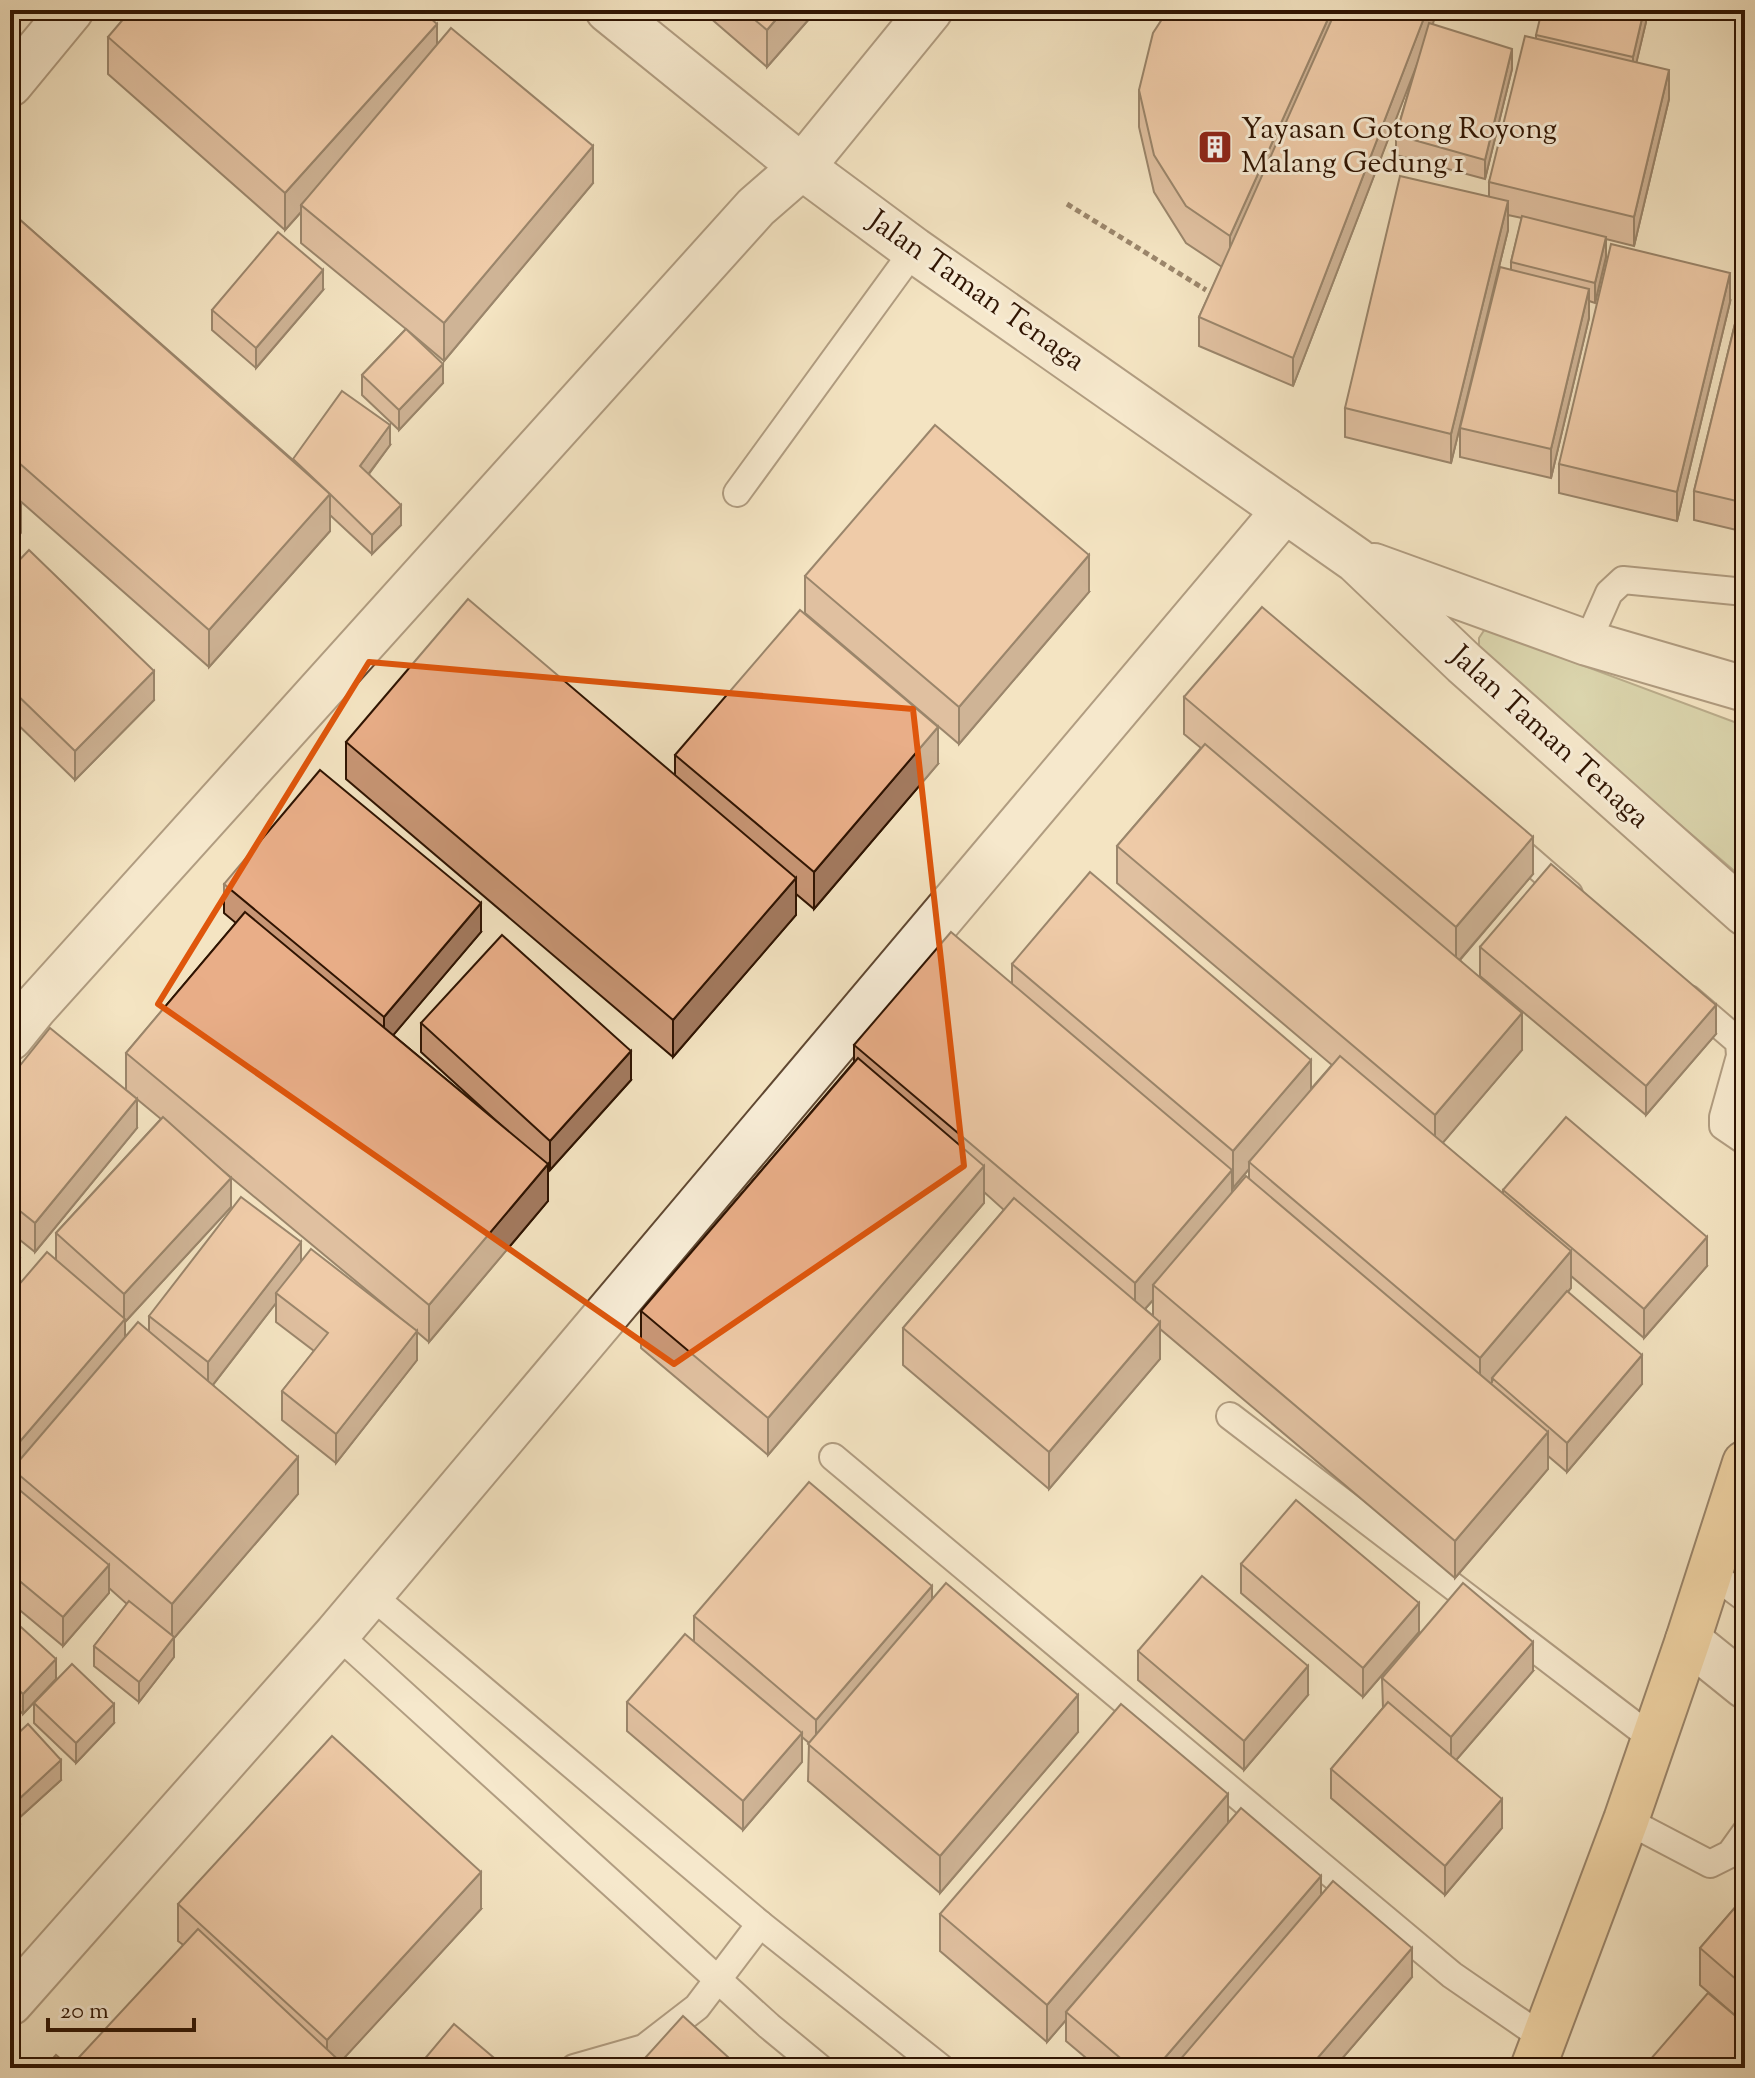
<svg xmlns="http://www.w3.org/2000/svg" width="1755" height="2078" font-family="'Sorts Mill Goudy',serif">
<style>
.green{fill:#bcc492;stroke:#766c4a;stroke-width:2}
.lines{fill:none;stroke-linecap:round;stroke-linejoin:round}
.lane-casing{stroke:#604832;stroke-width:30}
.street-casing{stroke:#604832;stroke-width:48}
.highway-casing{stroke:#2f1402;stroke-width:48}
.path{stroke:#2f1402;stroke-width:5;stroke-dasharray:6 4;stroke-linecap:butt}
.lane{stroke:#f8edd7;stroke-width:26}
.street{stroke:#f8edd7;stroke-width:44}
.highway{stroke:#eac281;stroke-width:44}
.wall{fill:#c89675;stroke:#2f1402;stroke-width:2;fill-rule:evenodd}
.shaded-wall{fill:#a37a5f;stroke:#2f1402;stroke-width:2}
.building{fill:#e9ae88;stroke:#2f1402;stroke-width:2}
.marked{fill:none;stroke:#df560c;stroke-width:6;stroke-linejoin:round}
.labels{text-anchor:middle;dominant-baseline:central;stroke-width:6;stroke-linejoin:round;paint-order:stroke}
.poi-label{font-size:30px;fill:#2f1402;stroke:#f8edd7;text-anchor:start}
.street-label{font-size:30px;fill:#2f1402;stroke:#f8edd7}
</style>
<rect width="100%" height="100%" fill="#f4e4c2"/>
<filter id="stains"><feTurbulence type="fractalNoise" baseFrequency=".0025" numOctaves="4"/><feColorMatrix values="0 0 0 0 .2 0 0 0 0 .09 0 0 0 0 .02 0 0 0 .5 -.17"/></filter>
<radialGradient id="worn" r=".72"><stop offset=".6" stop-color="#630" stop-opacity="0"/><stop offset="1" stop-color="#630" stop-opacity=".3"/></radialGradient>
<path class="green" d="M1485,629L1745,726V880L1479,653V638Z"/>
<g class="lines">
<g class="lane-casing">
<g id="lane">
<path d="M737,493L914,250"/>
<path d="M1587,643L1609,593L1623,580L1745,592"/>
<path d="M1508,841L1569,894"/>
<path d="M1689,999L1739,1042L1740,1056L1723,1117V1126L1745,1141"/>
<path d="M1230,1416L1653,1739"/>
<path d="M833,1457L1452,1975L1545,2039"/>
<path d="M1710,1572L1745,1598"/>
<path d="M370,1594L760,1924L941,2068"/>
<path d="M337,1634L769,2026L820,2068"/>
<path d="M1626,1820L1710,1864L1730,1854L1745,1833"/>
<path d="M574,2068L644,2048L697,2007L760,1924"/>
</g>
</g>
<g class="street-casing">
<g id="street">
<path d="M608,10L802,167L914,250L1356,560L1464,663L1745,913"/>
<path d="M10,84L71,10"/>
<path d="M1374,566L1587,643L1745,689"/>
<path d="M10,1038L35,1007L756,207L802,167L930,10"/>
<path d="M1688,1640L1745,1686"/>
<path d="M10,2003L337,1634L1285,510"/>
</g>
</g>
<g class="highway-casing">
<path id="highway" d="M1533,2068L1626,1820L1688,1640L1745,1463"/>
</g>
<path class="path" d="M1067,204L1206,290"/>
<use href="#lane" class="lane"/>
<use href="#street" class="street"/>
<use href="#highway" class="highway"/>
</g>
<g class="wall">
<path d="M701,10H817L767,67Z"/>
<path d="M1646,10V22L1636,63L1669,99L1634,246L1606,239V257L1595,303L1589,301V318L1551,478L1460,457V428L1511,270V262L1522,218L1508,215V230L1451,463L1345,437V408L1489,197V182L1536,39V35Z"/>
<path d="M1433,24L1512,69L1485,179L1396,155V135L1416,66L1293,386L1199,346V317L1222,267L1186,243L1154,192L1139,127V90Z"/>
<path d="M108,37L437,45L593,183L444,361L406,329L443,383L399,430L362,395V375L406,329L301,243V212L285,230L108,74Z"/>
<path d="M10,211L293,460L390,445L369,474L401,525L372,554L330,515V531L209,667L10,492Z"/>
<path d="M1745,283V532L1694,520V491Z"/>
<path d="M323,290L256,368L212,330V310Z"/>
<path d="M1730,302L1677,521L1559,493V464Z"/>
<path d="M10,570L154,700L75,780L10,717Z"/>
<path d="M805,576L1089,592L959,744L805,613Z"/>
<path d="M1184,697L1533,874L1460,960L1522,1050L1442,1143L1503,1194V1190L1707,1266L1644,1338L1571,1276V1288L1568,1292L1642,1384L1567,1472L1548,1456V1469L1455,1578L1160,1329V1359L1049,1489L903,1365V1328L1004,1210L984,1192V1203L768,1455L641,1348V1311L854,1062V1045L1012,984V964L1311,1089L1332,1065L1117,883V846L1201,748L1184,734ZM1249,1169V1179L1232,1193V1187L1233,1188ZM1153,1300V1316L1145,1309Z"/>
<path d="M346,742L675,775V755L938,764L814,909L796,894V915L673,1057L346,779Z"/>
<path d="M224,884L481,932L393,1035L503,1127L421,1052V1023L631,1080L550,1170L548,1167V1201L429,1342L417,1332V1360L336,1463L282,1420V1391L314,1351L276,1322V1303L213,1385L298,1494L174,1638V1657L139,1702L94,1666V1646L127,1604L109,1588V1593L63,1646L10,1602V1482L12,1484V1479L10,1481L20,1283L56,1260V1233L161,1119L126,1090V1053L236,923L224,913ZM216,1165L411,1327L301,1262L149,1316V1331L125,1337V1322L231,1207Z"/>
<path d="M1480,947L1716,1034L1646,1115L1480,976Z"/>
<path d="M10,1078L137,1128L35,1252L10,1232Z"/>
<path d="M1241,1564L1419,1632L1363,1697L1241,1593Z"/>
<path d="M932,1599L1078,1732L940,1893L808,1781L809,1743L802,1737V1762L743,1830L627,1731V1702L694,1642V1616Z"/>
<path d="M10,1617L56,1679L23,1714L20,1711V1726L10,1737Z"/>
<path d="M1138,1651L1308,1695L1244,1770L1138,1680Z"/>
<path d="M1533,1671L1456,1760L1502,1828L1445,1895L1331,1798V1769L1383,1708L1382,1678Z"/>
<path d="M34,1703L114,1723L76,1763L34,1723Z"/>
<path d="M10,1741L61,1780L19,1818L10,1809Z"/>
<path d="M1228,1823L1321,1895L1412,1977L1334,2068H1098L1066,2041V2020L1047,2042L940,1951V1914Z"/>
<path d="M1745,1896V2024L1700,1985V1948Z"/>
<path d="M178,1904L481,1909L340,2062L178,1941Z"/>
</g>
<g class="shaded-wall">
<path d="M784,10H817L767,67V30Z"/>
<path d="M1332,10H1349L1230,273V236Z"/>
<path d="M1427,10H1438L1293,386V358Z"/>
<path d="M1644,10H1646V22L1633,77V57Z"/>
<path d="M437,24V61L301,205V212L285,230V193Z"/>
<path d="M1512,49V69L1485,179V160Z"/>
<path d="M1669,70V99L1634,246V217Z"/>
<path d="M593,146V183L444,361V323Z"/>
<path d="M1508,201V230L1451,463V434Z"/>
<path d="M1606,237V257L1595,303V283Z"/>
<path d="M323,270V290L256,368V348Z"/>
<path d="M1730,273V302L1677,521V492Z"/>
<path d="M1589,289V318L1551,478V449Z"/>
<path d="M443,364V383L399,430V410Z"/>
<path d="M390,425V445L360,485V466Z"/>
<path d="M330,494V531L209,667V630Z"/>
<path d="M21,505V533L10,546V517Z"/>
<path d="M401,505V525L372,554V535Z"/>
<path d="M1089,555V592L959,744V707Z"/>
<path d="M154,671V700L75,780V751Z"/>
<path d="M938,727V764L814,909V872Z"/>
<path d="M1533,837V874L1456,964V927Z"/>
<path d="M796,878V915L673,1057V1020Z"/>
<path d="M481,903V932L384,1046V1017Z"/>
<path d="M1716,1005V1034L1646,1115V1086Z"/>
<path d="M1522,1013V1050L1435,1152V1115Z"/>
<path d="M631,1051V1080L550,1170V1141Z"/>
<path d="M1311,1060V1097L1249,1162V1169L1233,1188V1151Z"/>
<path d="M137,1099V1128L35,1252V1223Z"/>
<path d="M548,1164V1201L429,1342V1305Z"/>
<path d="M984,1166V1203L768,1455V1418Z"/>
<path d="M1232,1170V1208L1153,1285V1300L1135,1320V1283Z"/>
<path d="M231,1178V1207L125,1322V1348L12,1469V1479L10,1481V1453L124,1320V1294Z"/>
<path d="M1707,1237V1266L1644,1338V1309Z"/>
<path d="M301,1242V1271L276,1293V1303L208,1391V1362Z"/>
<path d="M1571,1251V1288L1493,1380L1492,1378V1382L1480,1395V1358Z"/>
<path d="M20,1258V1287L10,1300V1271Z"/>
<path d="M1160,1322V1359L1049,1489V1452Z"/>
<path d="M417,1331V1360L336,1463V1434Z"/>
<path d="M1642,1355V1384L1567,1472V1443Z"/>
<path d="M1548,1432V1469L1455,1578V1541Z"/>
<path d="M298,1457V1494L174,1638V1657L139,1702V1682L172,1640V1604Z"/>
<path d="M109,1565V1593L63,1646V1617Z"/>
<path d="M932,1586V1615L816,1749V1720Z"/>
<path d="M1419,1603V1632L1363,1697V1668Z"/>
<path d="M1533,1642V1671L1451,1766V1737Z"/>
<path d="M56,1659V1679L23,1714V1694Z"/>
<path d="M1308,1666V1695L1244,1770V1741Z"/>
<path d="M1078,1695V1732L940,1893V1856Z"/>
<path d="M114,1704V1723L76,1763V1743Z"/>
<path d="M20,1706V1726L10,1737V1717Z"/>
<path d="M802,1733V1762L743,1830V1801Z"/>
<path d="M61,1760V1780L19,1818V1799Z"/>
<path d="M1228,1794V1831L1066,2012V2020L1047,2042V2005Z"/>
<path d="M1502,1799V1828L1445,1895V1866Z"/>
<path d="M20,1824V1844L10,1855V1835Z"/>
<path d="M481,1872V1909L335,2068H327V2040Z"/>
<path d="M1321,1876V1905L1181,2068H1156Z"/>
<path d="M1412,1948V1977L1334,2068H1309Z"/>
</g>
<g class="building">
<path d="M131,10H421L437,24L285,193L108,37Z"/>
<path d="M743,10H784L767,30Z"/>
<path d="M1168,10H1332L1230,236L1186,206L1154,155L1139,90L1153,33Z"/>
<path d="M1336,10H1427L1293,358L1199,317Z"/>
<path d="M1542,10H1644L1633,57L1536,35Z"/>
<path d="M1429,23L1512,49L1485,160L1396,135Z"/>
<path d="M451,28L593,146L444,323L301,205Z"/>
<path d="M1525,36L1669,70L1634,217L1489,182Z"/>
<path d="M1400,176L1508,201L1451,434L1345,408Z"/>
<path d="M10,211L330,494L209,630L10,455Z"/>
<path d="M1522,216L1606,237L1595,283L1511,262Z"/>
<path d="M278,232L323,270L256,348L212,310Z"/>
<path d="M1611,244L1730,273L1677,492L1559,464Z"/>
<path d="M1500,267L1589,289L1551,449L1460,428Z"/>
<path d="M1745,283V503L1694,491Z"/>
<path d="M406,329L443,364L399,410L362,375Z"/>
<path d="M342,391L390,425L360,466L401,505L372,535L330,494L293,459Z"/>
<path d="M935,425L1089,555L959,707L805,576Z"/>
<path d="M10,495L21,505L10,517Z"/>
<path d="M29,550L154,671L75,751L10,688V570Z"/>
<path d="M468,599L796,878L673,1020L346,742Z"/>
<path d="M1262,607L1533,837L1456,927L1184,697Z"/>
<path d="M800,610L938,727L814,872L675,755Z"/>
<path d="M1205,744L1522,1013L1435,1115L1117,846Z"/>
<path d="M320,770L481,903L384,1017L224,884Z"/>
<path d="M1551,864L1716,1005L1646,1086L1480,947Z"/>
<path d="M1090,872L1311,1060L1233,1151L1012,964Z"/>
<path d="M245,912L548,1164L429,1305L126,1053Z"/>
<path d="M951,932L1232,1170L1135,1283L854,1045Z"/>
<path d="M502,935L631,1051L550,1141L421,1023Z"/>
<path d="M50,1028L137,1099L35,1223L10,1203V1078Z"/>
<path d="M1340,1056L1571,1251L1480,1358L1249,1162Z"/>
<path d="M858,1058L984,1166L768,1418L641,1311Z"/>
<path d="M163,1117L231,1178L124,1294L56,1233Z"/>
<path d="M1566,1117L1707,1237L1644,1309L1503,1190Z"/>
<path d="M1246,1176L1548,1432L1455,1541L1153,1285Z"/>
<path d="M241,1197L301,1242L208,1362L149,1316Z"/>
<path d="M1014,1198L1160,1322L1049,1452L903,1328Z"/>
<path d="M311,1249L417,1331L336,1434L282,1391L328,1333L276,1293Z"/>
<path d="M10,1250L20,1258L10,1271Z"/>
<path d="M47,1252L125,1319L10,1453V1295Z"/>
<path d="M1567,1291L1642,1355L1567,1443L1492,1378Z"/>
<path d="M138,1322L298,1457L172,1604L12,1469Z"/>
<path d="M10,1482L109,1565L63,1617L10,1573Z"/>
<path d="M809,1482L932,1586L816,1720L694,1616Z"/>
<path d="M1296,1500L1419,1603L1363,1668L1241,1564Z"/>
<path d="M1202,1576L1308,1666L1244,1741L1138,1651Z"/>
<path d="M946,1583L1078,1695L940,1856L808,1744Z"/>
<path d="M1463,1583L1533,1642L1451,1737L1382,1678Z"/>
<path d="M129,1601L174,1637L139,1682L94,1646Z"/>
<path d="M10,1617L56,1659L23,1694L10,1682Z"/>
<path d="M685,1634L802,1733L743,1801L627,1702Z"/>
<path d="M72,1664L114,1704L76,1743L34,1703Z"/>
<path d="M10,1698L20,1706L10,1717Z"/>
<path d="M1388,1702L1502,1799L1445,1866L1331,1769Z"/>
<path d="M1121,1704L1228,1794L1047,2005L940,1914Z"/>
<path d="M28,1724L61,1760L19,1799L10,1789V1741Z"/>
<path d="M332,1736L481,1872L327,2040L178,1904Z"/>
<path d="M1241,1808L1321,1876L1156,2068H1132L1066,2012Z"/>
<path d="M10,1816L20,1824L10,1835Z"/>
<path d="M1333,1881L1412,1948L1309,2068H1173Z"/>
<path d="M1745,1896V1987L1700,1948Z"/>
<path d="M198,1929L347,2068H44L56,2055L70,2067Z"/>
<path d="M1708,1993L1745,2024V2068H1643Z"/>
<path d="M683,2016L740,2068H636Z"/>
<path d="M454,2024L506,2068H417Z"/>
</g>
<path d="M0 0H1755V2078H0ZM369,662L913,709L964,1166L674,1364L158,1004Z" fill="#f4e4c2" fill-opacity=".55" fill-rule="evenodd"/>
<path class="marked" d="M369,662L913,709L964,1166L674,1364L158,1004Z"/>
<defs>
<g id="building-square" transform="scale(1.8)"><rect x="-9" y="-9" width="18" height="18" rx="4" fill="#8f2418" stroke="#f8edd7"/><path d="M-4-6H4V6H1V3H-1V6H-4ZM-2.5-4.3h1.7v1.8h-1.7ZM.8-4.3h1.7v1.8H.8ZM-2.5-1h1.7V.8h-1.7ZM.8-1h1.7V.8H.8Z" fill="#fff"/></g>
</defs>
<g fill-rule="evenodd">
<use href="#building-square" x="1215" y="147"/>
</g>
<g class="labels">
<g class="poi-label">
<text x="1241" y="130">Yayasan Gotong Royong<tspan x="1241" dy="34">Malang Gedung 1</tspan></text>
</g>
<g class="street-label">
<text transform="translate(976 292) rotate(35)">Jalan Taman Tenaga</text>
<text transform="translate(1549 738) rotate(42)">Jalan Taman Tenaga</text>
</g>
</g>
<rect width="1755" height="2078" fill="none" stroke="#f4e4c2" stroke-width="40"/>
<rect x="12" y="12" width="1731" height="2054" fill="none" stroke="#2f1402" stroke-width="4"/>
<rect x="20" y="20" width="1715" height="2038" fill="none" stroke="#2f1402" stroke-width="2"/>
<path d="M48 2018v12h146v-12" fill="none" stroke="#2f1402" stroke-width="4"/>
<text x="60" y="2018" font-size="24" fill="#2f1402" stroke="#f8edd7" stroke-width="6" paint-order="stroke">20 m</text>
<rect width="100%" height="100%" filter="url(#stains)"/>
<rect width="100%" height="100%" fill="url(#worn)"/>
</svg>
